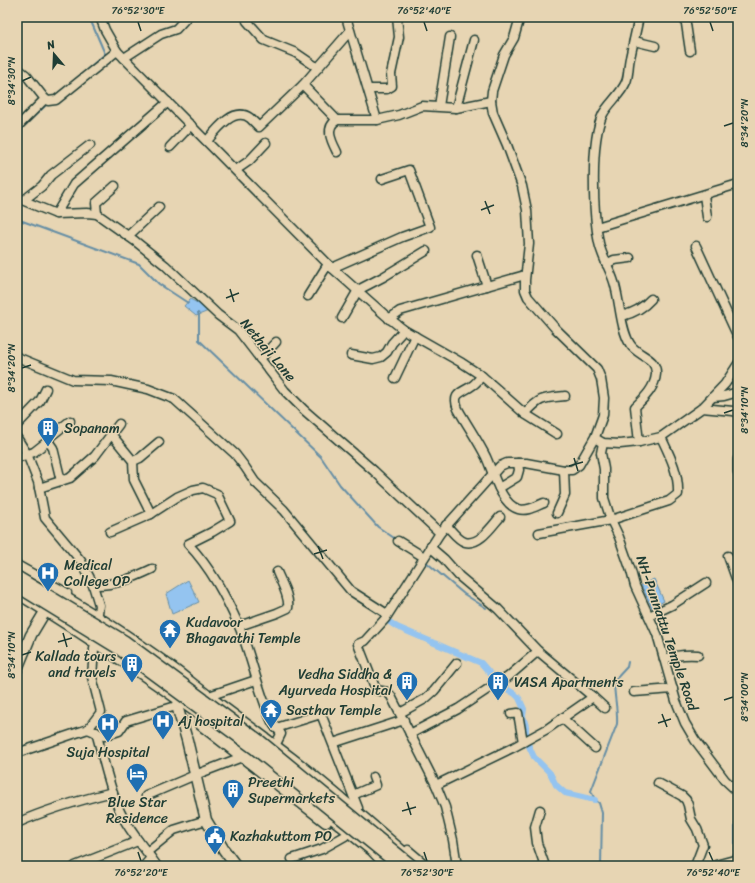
<svg xmlns="http://www.w3.org/2000/svg" width="755" height="883" font-family="Sriracha,sans-serif">
<style>
.water{fill:#94c4f0;stroke:#658ea5}
.lines{fill:none;stroke-linecap:round;stroke-linejoin:round}
.stream{stroke:#658ea5;stroke-width:2}
.canal{stroke:#94c4f0;stroke-width:6}
.minor-casing{stroke:#1f3d34;stroke-width:11}
.major-casing{stroke:#1f3d34;stroke-width:13}
.minor{stroke:#e7d5b3;stroke-width:8}
.major{stroke:#e7d5b3;stroke-width:10}
.highway-bridge-casing{stroke:#1f3d34;stroke-width:14;stroke-linecap:butt}
.highway-bridge{stroke:#e7d5b3;stroke-width:11}
.ticks{fill:none;stroke:#1f3d34;stroke-width:1.5}
.labels{text-anchor:middle;dominant-baseline:central;stroke-width:3;stroke-linejoin:round;paint-order:stroke}
.street-label{font-size:14px;fill:#1f3d34;stroke:#e7d5b3}
.poi-label{font-size:14px;fill:#1f3d34;stroke:#e7d5b3;text-anchor:start}
.neatline{fill:none;stroke:#1f3d34;stroke-width:1.5}
.ticks-label{font-size:10px;text-anchor:middle;fill:#1f3d34}
</style>
<rect width="100%" height="100%" fill="#e7d5b3"/>
<filter id="ink" filterUnits="userSpaceOnUse"><feTurbulence type="fractalNoise" baseFrequency=".025" numOctaves="2"/><feDisplacementMap in="SourceGraphic" scale="8" xChannelSelector="R" yChannelSelector="G"/><feConvolveMatrix kernelMatrix="1 2 1 2 8 2 1 2 1" color-interpolation-filters="sRGB"/></filter>
<g filter="url(#ink)">
<g class="water">
<path d="M190,299L211,310L196,316L184,306Z"/>
<path d="M654,579L664,601L652,608L641,585Z"/>
<path d="M188,580L199,602L172,614L166,594Z"/>
</g>
<g class="lines">
<g class="stream">
<path d="M76,79L105,54L90,19L91,17"/>
<path d="M24,126L45,106"/>
<path d="M17,132L21,129"/>
<path d="M17,219L139,264L159,284L188,303"/>
<path d="M198,313L199,315V340L321,457L340,485L378,527L397,540"/>
<path d="M426,562L464,594L486,608"/>
<path d="M735,858V824"/>
<path d="M601,866L602,813L599,803L595,800L591,791L617,724C618,710 614,696 614,681L627,667L628,662"/>
</g>
<g class="canal">
<path d="M385,619L397,627L481,663L500,685L515,694L519,698L524,709L523,716L526,726V738"/>
<path d="M527,742L534,757L550,773L556,785L565,793L595,800"/>
</g>
<g class="minor-casing">
<g id="minor">
<path d="M346,17L377,120L399,115L422,106L456,108L491,101"/>
<path d="M639,17C636,31 633,44 630,58C628,66 629,75 626,82C621,94 609,103 603,114C590,140 593,214 599,243C602,257 610,269 614,282C620,300 620,328 630,344C637,356 657,357 656,374C655,388 644,398 635,407L639,442"/>
<path d="M685,17L690,51"/>
<path d="M247,21L264,40L296,53L318,68"/>
<path d="M634,41L655,46"/>
<path d="M117,51L332,268L385,315L404,330L462,363L482,376C479,379 476,383 473,385C463,393 451,392 458,409C467,425 478,441 486,457C493,472 501,504 518,509C527,512 536,506 544,503"/>
<path d="M124,58L161,34L176,29L187,17"/>
<path d="M17,68L26,75L45,99"/>
<path d="M369,89H387L392,86L391,74L399,37L397,17"/>
<path d="M45,99L48,101L56,100L117,51L105,30L100,17"/>
<path d="M439,106L450,37"/>
<path d="M456,108L474,40"/>
<path d="M337,120H377"/>
<path d="M17,127L45,99"/>
<path d="M207,141C216,130 234,106 250,118C253,121 256,124 259,127L303,85"/>
<path d="M170,147L191,125"/>
<path d="M337,152C332,142 324,128 337,120L303,85L350,31"/>
<path d="M236,170L249,161L266,143"/>
<path d="M704,195L707,217"/>
<path d="M17,198L56,214L87,213L97,214L135,241L165,265L218,315L238,330L285,391L304,410L374,471L440,533"/>
<path d="M24,200L42,186L51,175L90,145"/>
<path d="M56,214L74,184L168,102"/>
<path d="M97,214L96,203L115,186"/>
<path d="M597,227L738,184"/>
<path d="M128,236L159,207"/>
<path d="M696,246L738,337"/>
<path d="M477,255L487,286"/>
<path d="M606,264L614,260L630,258"/>
<path d="M332,268L402,237L430,227L409,170L382,179"/>
<path d="M308,296L328,264"/>
<path d="M622,316C634,313 643,308 651,299"/>
<path d="M342,318L358,290L383,277L426,251"/>
<path d="M389,319L400,311L525,275"/>
<path d="M351,355L373,359L381,357L387,352L392,343L404,330"/>
<path d="M17,357L73,380L111,381L148,389L174,399L235,454L245,467L255,482L284,510L351,591L387,614"/>
<path d="M260,359L276,342"/>
<path d="M482,376L525,414L557,434"/>
<path d="M395,378L415,336"/>
<path d="M713,397L724,396L738,392"/>
<path d="M702,408L733,411L738,412"/>
<path d="M525,414C540,397 543,398 565,396"/>
<path d="M17,425L40,401L46,389"/>
<path d="M111,434L133,461L134,480L151,514"/>
<path d="M17,438L27,454L38,482L45,518L81,561L92,582L99,605L98,613"/>
<path d="M598,440L603,443L620,444L639,442L661,437L702,408L725,384L738,364"/>
<path d="M48,441L53,448L61,481"/>
<path d="M603,443L601,453L604,469V498L611,520L619,537L631,571L635,586L657,634L676,701L685,723L695,740L725,780L738,792"/>
<path d="M17,458L34,452L48,441L51,436L70,421"/>
<path d="M738,459V472"/>
<path d="M133,461L140,458L159,442"/>
<path d="M39,488L70,478L95,456L119,424"/>
<path d="M499,488L517,477L519,470L518,463"/>
<path d="M557,513L565,495L564,470"/>
<path d="M446,525C451,530 458,540 465,542C479,546 492,526 500,517"/>
<path d="M110,532L151,514L177,497L193,490L203,488L217,494L230,521L212,532L188,544C211,568 226,597 239,626"/>
<path d="M539,533L611,520L669,501L678,494C679,473 670,456 661,437"/>
<path d="M398,541L424,557"/>
<path d="M430,547L444,559L459,576L498,609L538,651L593,697L547,729L514,747L436,785"/>
<path d="M728,556L738,584"/>
<path d="M17,565L67,593"/>
<path d="M93,585C114,586 133,578 152,569"/>
<path d="M649,616L672,605L706,583"/>
<path d="M664,659C676,655 685,654 698,655"/>
<path d="M634,692L673,689"/>
<path d="M593,697L605,708"/>
<path d="M203,698L256,680"/>
<path d="M400,713L425,699L434,691L457,663"/>
<path d="M511,714L518,713L523,742"/>
<path d="M562,718L595,748"/>
<path d="M276,728L321,714L358,808"/>
<path d="M88,729L101,712L92,677L94,649"/>
<path d="M96,732C103,757 108,783 118,807C127,829 144,847 157,866"/>
<path d="M410,734L458,709L494,685L508,677L538,651"/>
<path d="M277,742L281,734C279,729 274,727 272,722C258,691 252,658 239,626L277,613L288,608C290,597 281,582 277,572"/>
<path d="M333,743L404,720"/>
<path d="M17,753L88,729L104,736L119,731L126,721L183,704"/>
<path d="M658,783L682,796L686,800L688,805L691,819L697,829L703,845L695,866"/>
<path d="M353,795L376,785L373,777"/>
<path d="M146,796L195,775L242,757"/>
<path d="M540,810L535,827L537,843L545,866"/>
<path d="M17,823C48,809 80,800 113,792"/>
<path d="M408,850L427,866"/>
<path d="M147,852L174,830L206,820"/>
<path d="M292,859L322,849L345,836"/>
<path d="M75,866L138,841"/>
<path d="M144,866L151,858"/>
<path d="M457,866L453,840L445,807L436,785L391,696L387,692L376,690L358,644L365,641L385,619L440,533L500,466L507,463H526L564,470H572L579,465L595,437L603,415L604,398L601,379L597,369L555,328L528,297L525,290V280L529,244L527,210L522,186L507,145L493,113L491,101L492,91L504,55L514,38L520,17"/>
</g>
</g>
<g class="major-casing">
<g id="major">
<path d="M17,593C97,642 175,695 250,752C292,784 332,819 373,851L387,866"/>
<path d="M58,593C100,618 141,644 180,674C189,681 199,689 208,696C236,717 264,737 291,758C335,792 377,829 419,866"/>
<path d="M17,669L31,635L49,605"/>
<path d="M177,706L187,740L206,820L224,850L236,866"/>
<path d="M200,724L326,822"/>
<path d="M716,866L738,860"/>
</g>
</g>
<use href="#minor" class="minor"/>
<use href="#major" class="major"/>
<g class="highway-bridge-casing">
<g id="highway-bridge">
<path d="M17,577L124,641L188,688L261,742L412,866"/>
<path d="M17,586L118,648L254,748L400,866"/>
</g>
</g>
<use href="#highway-bridge" class="highway-bridge"/>
</g>
</g>
<path class="ticks" d="M138,22L141,31M424,22L427,31M710,22L713,31M22,81L31,77M724,126L733,123M485,201L490,214M481,210L494,205M230,289L234,302M226,298L239,293M22,368L31,365M724,413L733,410M574,458L578,471M569,466L583,462M318,546L323,559M314,554L327,550M63,633L67,647M58,642L72,638M22,655L31,652M724,700L733,697M662,714L667,727M658,723L671,719M407,802L411,815M402,811L416,807M138,852L141,861M424,852L427,861M709,852L713,861"/>
<defs>
<g id="building-pin" transform="scale(1.15)"><path d="M0 17L-7.5 6A9.5 9.5 0 1 1 7.5 6Z" fill="#1f6fb2" stroke="#e7d5b3"/><path d="M-4-6H4V6H1V3H-1V6H-4ZM-2.5-4.3h1.7v1.8h-1.7ZM.8-4.3h1.7v1.8H.8ZM-2.5-1h1.7V.8h-1.7ZM.8-1h1.7V.8H.8Z" fill="#fff"/></g>
<g id="hospital-pin" transform="scale(1.15)"><path d="M0 17L-7.5 6A9.5 9.5 0 1 1 7.5 6Z" fill="#1f6fb2" stroke="#e7d5b3"/><path d="M-5-5h3v3.5h4V-5h3V5h-3V1.5h-4V5h-3Z" fill="#fff"/></g>
<g id="temple-pin" transform="scale(1.15)"><path d="M0 17L-7.5 6A9.5 9.5 0 1 1 7.5 6Z" fill="#1f6fb2" stroke="#e7d5b3"/><path d="M0-6L5-2H3V0L6.5 2.5H4V6H1.5V3h-3V6H-4V2.5H-6.5L-3 0V-2H-5Z" fill="#fff"/></g>
<g id="hotel-pin" transform="scale(1.15)"><path d="M0 17L-7.5 6A9.5 9.5 0 1 1 7.5 6Z" fill="#1f6fb2" stroke="#e7d5b3"/><path d="M-6-4.5h1.5V1H6V5H4.5V3h-9V5H-6ZM-4 0a1.8 1.8 0 1 1 3.6 0ZM.5 0V-2.5h3Q6-2.5 6 0Z" fill="#fff"/></g>
<g id="civic-pin" transform="scale(1.15)"><path d="M0 17L-7.5 6A9.5 9.5 0 1 1 7.5 6Z" fill="#1f6fb2" stroke="#e7d5b3"/><path d="M-.6-6.5H3V-4.5H.6V-3L4-1V1h2V6H-6V1h2V-1L-.6-3ZM-1.2 2.5V6h2.4V2.5Z" fill="#fff"/></g>
</defs>
<g fill-rule="evenodd">
<use href="#building-pin" x="48" y="428"/>
<use href="#hospital-pin" x="48" y="573"/>
<use href="#temple-pin" x="170" y="630"/>
<use href="#building-pin" x="132" y="664"/>
<use href="#building-pin" x="407" y="682"/>
<use href="#building-pin" x="498" y="682"/>
<use href="#temple-pin" x="271" y="710"/>
<use href="#hospital-pin" x="163" y="721"/>
<use href="#hospital-pin" x="108" y="724"/>
<use href="#hotel-pin" x="137" y="774"/>
<use href="#building-pin" x="233" y="790"/>
<use href="#civic-pin" x="215" y="836"/>
</g>
<g class="labels">
<g class="street-label">
<text transform="translate(268 350) rotate(50)">Nethaji Lane</text>
<text transform="translate(667 633) rotate(71)">NH-Punnattu Temple Road</text>
</g>
<g class="poi-label">
<text x="64" y="428">Sopanam</text>
<text x="64" y="565">Medical<tspan x="64" dy="16">College OP</tspan></text>
<text x="186" y="622">Kudavoor<tspan x="186" dy="16">Bhagavathi Temple</tspan></text>
<text x="116" y="656" text-anchor="end">Kallada tours<tspan x="116" dy="16">and travels</tspan></text>
<text x="392" y="674" text-anchor="end">Vedha Siddha &amp;<tspan x="392" dy="16">Ayurveda Hospital</tspan></text>
<text x="514" y="682">VASA Apartments</text>
<text x="286" y="710">Sasthav Temple</text>
<text x="178" y="721">Aj hospital</text>
<text x="108" y="752" text-anchor="middle">Suja Hospital</text>
<text x="248" y="782">Preethi<tspan x="248" dy="16">Supermarkets</tspan></text>
<text x="137" y="802" text-anchor="middle">Blue Star<tspan x="137" dy="16">Residence</tspan></text>
<text x="230" y="836">Kazhakuttom PO</text>
</g>
</g>
<rect width="755" height="883" fill="none" stroke="#e7d5b3" stroke-width="44"/>
<g transform="translate(54 54) rotate(341)" stroke="#e7d5b3" stroke-width="3" paint-order="stroke">
<path d="M0-3L7 15L0 10L-7 15Z" fill="#1f3d34"/>
<text y="-6" font-size="11" font-weight="bold" text-anchor="middle" fill="#1f3d34">N</text>
</g>
<rect x="22" y="22" width="711" height="839" class="neatline"/>
<g class="ticks-label">
<text x="138" y="14">76°52'30"E</text>
<text x="424" y="14">76°52'40"E</text>
<text x="710" y="14">76°52'50"E</text>
<text transform="translate(11 81) rotate(-90)" y="4">8°34'30"N</text>
<text transform="translate(744 123) rotate(-90)" y="4">8°34'20"N</text>
<text transform="translate(11 368) rotate(-90)" y="4">8°34'20"N</text>
<text transform="translate(744 410) rotate(-90)" y="4">8°34'10"N</text>
<text transform="translate(11 655) rotate(-90)" y="4">8°34'10"N</text>
<text transform="translate(744 697) rotate(-90)" y="4">8°34'00"N</text>
<text x="141" y="876">76°52'20"E</text>
<text x="427" y="876">76°52'30"E</text>
<text x="713" y="876">76°52'40"E</text>
</g>
</svg>
